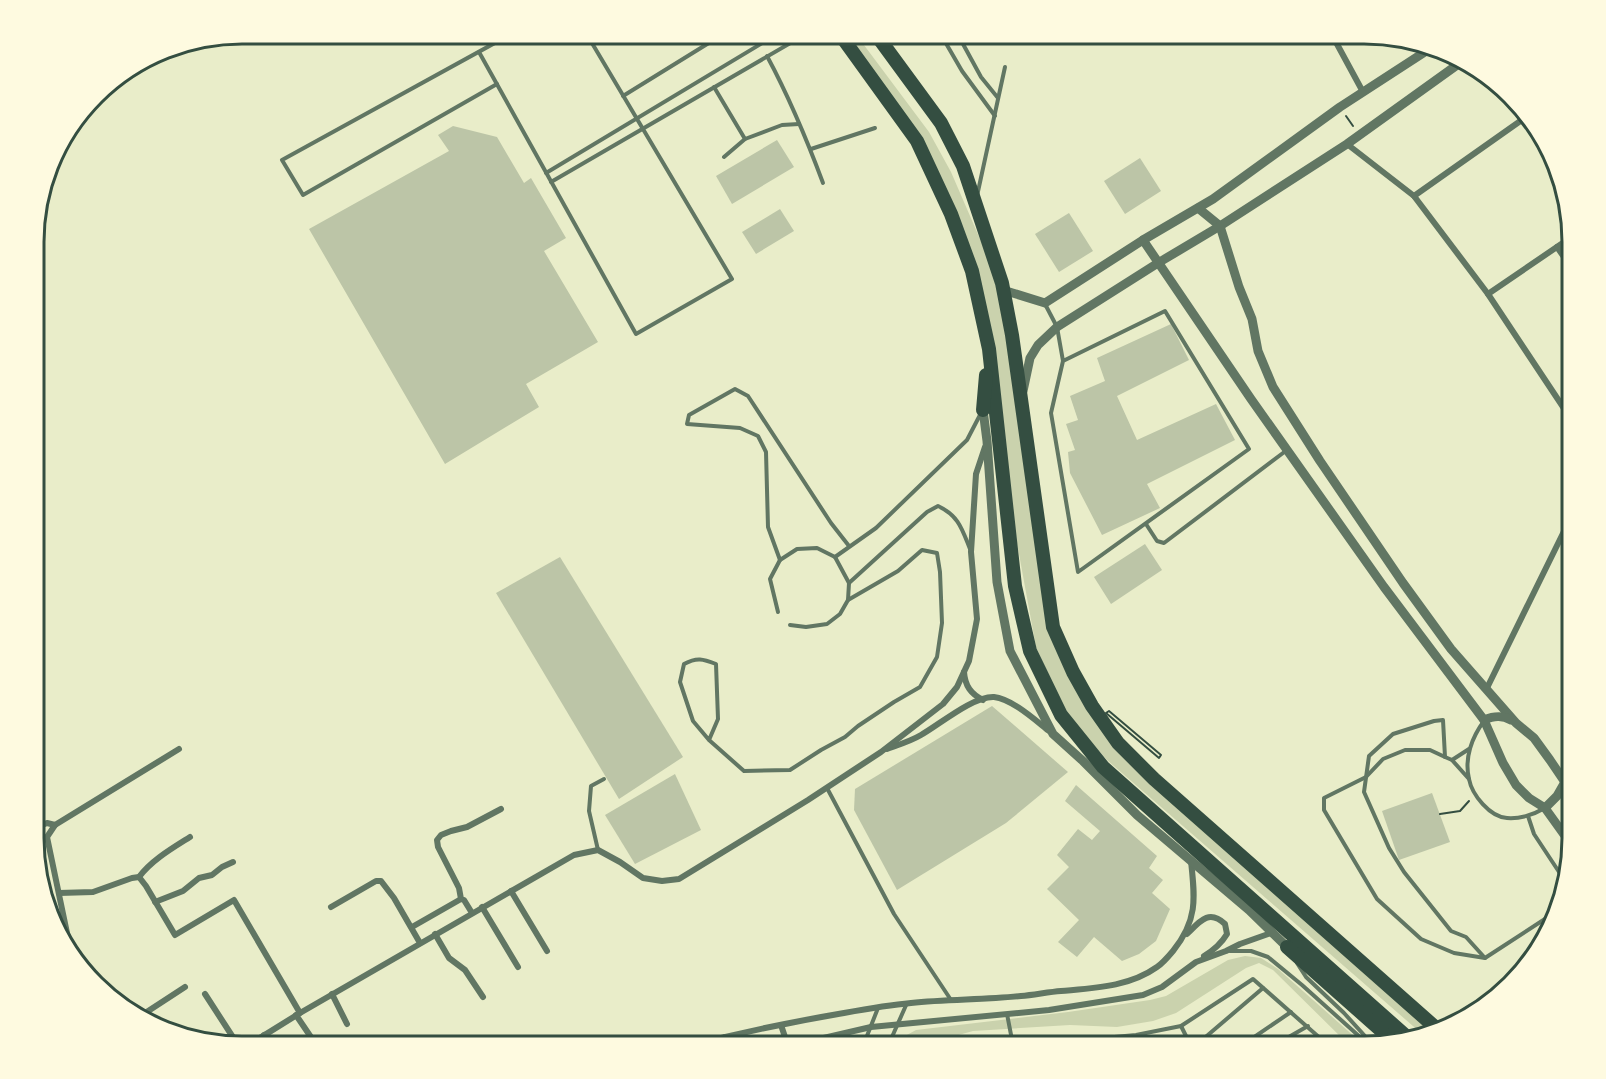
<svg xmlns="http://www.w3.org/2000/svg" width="1606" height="1079" font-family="Ubuntu,sans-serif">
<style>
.green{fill:#cad2ad}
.building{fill:#bcc5a7}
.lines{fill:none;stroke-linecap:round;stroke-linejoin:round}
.path{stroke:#344e41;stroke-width:2}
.service{stroke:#617663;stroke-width:4}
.minor{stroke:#617663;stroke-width:6}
.tertiary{stroke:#617663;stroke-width:9}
.trunk{stroke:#344e41;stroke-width:14}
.rim{fill:none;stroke:#344e41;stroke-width:3}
</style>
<rect width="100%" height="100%" fill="#e9edc9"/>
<g class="green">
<path d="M843,33H855L929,132L951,172L999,283L1049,630L1107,736L1434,1029L1421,1033L1107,760L1066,713L1036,647L1017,543L992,347L921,140Z"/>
<path d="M1245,956L1261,958L1278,969L1365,1046H1350L1273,970L1259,963L1246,968L1176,1013L1153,1021L1117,1027L1070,1025L973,1031L944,1039L932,1046H902L905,1036L916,1030L1068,1012L1150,1000L1166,996L1228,960Z"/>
</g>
<g class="building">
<path d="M453,126L497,137L524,183L531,178L566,238L544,251L598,342L526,384L539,407L445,464L309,229L449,151L438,135Z"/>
<path d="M777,140L794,167L732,204L716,176Z"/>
<path d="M1140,158L1161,191L1125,214L1104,181Z"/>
<path d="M780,209L794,231L756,254L742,232Z"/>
<path d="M1069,213L1093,251L1059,272L1035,234Z"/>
<path d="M1171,324L1189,360L1117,396L1137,440L1216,404L1235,440L1147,484L1160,508L1102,535L1070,473L1068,452L1075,450L1066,424L1078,420L1070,396L1105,381L1097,358Z"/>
<path d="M1145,544L1162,570L1111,604L1094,577Z"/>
<path d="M560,557L683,757L619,799L496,593Z"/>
<path d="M992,706L1068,772L1006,823L897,890L854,810L855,789Z"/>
<path d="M675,774L701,830L635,864L605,815Z"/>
<path d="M1076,785L1157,856L1149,868L1163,880L1152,893L1170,909L1156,941L1139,954L1122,961L1094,937L1077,957L1058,942L1079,920L1047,889L1069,867L1057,855L1078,829L1092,840L1100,831L1065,801Z"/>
<path d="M1432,793L1450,842L1399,860L1382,811Z"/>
</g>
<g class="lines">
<g class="path">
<path d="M1346,116L1353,126"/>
<path d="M1109,711L1161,755L1159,758L1106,713Z"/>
<path d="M1440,814L1460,811L1469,801"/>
</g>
<g class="service">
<path d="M940,33L962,71L995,116"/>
<path d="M957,33L981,77L998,98"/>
<path d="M479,52L636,334L732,279L586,33"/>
<path d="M767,56C789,97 807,140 823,183"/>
<path d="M497,84L303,195L282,160L513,33"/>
<path d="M714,87L745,139"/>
<path d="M623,96L725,33"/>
<path d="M811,149L875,128"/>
<path d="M724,157L745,139L782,125L799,124"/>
<path d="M546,173L779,33"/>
<path d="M551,182L799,38C812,32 824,32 837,38"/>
<path d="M977,196L1005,67"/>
<path d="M1045,304L1057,327L1063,361L1051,413L1078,572L1249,449L1165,311L1063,361"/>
<path d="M1146,524L1157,541L1164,543L1287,450"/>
<path d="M835,557L876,528L967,440L981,413"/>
<path d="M780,560L768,527L766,452L758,436L740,428L687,424L689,415L735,389L748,396L831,523L849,546"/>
<path d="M849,583L927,512L938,506C959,516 962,529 970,549"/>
<path d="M778,612L770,579L780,560L797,549L817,548L835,557L849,583L848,600L840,614L827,624L806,627L790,625"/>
<path d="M1484,721C1472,737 1464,758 1469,779C1472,795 1490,817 1507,818C1519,819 1533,815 1543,809"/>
<path d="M709,740L718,719L716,664C703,659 697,657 684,664L680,682L693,721L709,740L744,771L790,770L821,750L845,737L858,726L894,702L920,687L937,657L942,623L940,572L937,553L922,550L898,571L848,600"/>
<path d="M1445,757L1443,720L1434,721L1393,734L1369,756L1364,792L1389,848L1404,872L1451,931L1466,937L1485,958"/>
<path d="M1452,760L1469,749"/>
<path d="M1469,779L1452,760L1445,757L1430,750H1405L1383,759L1366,777L1324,798V810L1377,899L1421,939L1454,953L1485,958L1551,915"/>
<path d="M827,788L894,914L951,1000"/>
<path d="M1528,816L1534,834L1563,878"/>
<path d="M598,850L589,811L591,786L604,779"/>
<path d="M1230,951H1251L1268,957L1302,985L1370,1046"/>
<path d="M1297,963L1306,977L1344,1013L1374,1046"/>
<path d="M1007,1014L1013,1045"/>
<path d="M1181,1026L1191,1046"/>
<path d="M863,1046L878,1008"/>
<path d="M888,1046L907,1003"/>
<path d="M998,1046L1049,1043L1136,1035L1181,1026L1253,979L1329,1046"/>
<path d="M1195,1046L1263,988"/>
<path d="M1241,1046L1291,1012"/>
<path d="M1273,1046L1308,1026"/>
</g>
<g class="minor">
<path d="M1331,33L1363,92"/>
<path d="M1347,144L1414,196L1488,294L1573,422"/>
<path d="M1414,196L1526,117"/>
<path d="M1557,247L1573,270"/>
<path d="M1488,294L1573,236"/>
<path d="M1561,539L1573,545"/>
<path d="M964,672C965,686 971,694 983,700"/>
<path d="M1486,690L1573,513"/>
<path d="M887,749C898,745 911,741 921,735C939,725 973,696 994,697C1012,699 1035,720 1049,731"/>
<path d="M55,825L47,837L71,952"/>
<path d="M35,828L47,823L55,825L179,749"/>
<path d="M139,877L146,886L175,935L234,900L300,1013"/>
<path d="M511,891L547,951"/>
<path d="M59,893L93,892L132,878L139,877C152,860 171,849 190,837"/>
<path d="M155,902L183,891L199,878L212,875L222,867L233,862"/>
<path d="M331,907L376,881H381L394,898L420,943"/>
<path d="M482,907L518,967"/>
<path d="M472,913L464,900L461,899L459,888L438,847L437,840L441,835L451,831L467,827L501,809"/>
<path d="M412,927L461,899"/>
<path d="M435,934L449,958L465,970L483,997"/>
<path d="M1187,934C1200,921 1209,909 1225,924L1227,934C1221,944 1214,950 1204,956"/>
<path d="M205,994L238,1045"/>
<path d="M332,994L347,1024"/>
<path d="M296,1015L317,1046"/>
<path d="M139,1017L185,987"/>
<path d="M781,1025L788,1046"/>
<path d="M264,1035L271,1046"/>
<path d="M725,1037L727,1046"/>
<path d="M247,1046L300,1013L574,855L598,850L620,862L643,878L662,881L679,879L808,800L881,752L943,704L957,687L969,661L977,619L971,552L976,474L985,447"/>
<path d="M688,1046C739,1033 791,1022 844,1013C866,1009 889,1005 911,1003C948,999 984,1000 1021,996C1034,995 1048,992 1061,991C1094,988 1129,987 1157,967C1163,963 1168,957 1173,951C1198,920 1195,898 1191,861"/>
<path d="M789,1046L871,1027L1049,1010L1143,995L1162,987L1196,962L1226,951L1240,944L1271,933"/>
</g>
<g class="tertiary">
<path d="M1198,208L1220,226L1239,287L1252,319L1258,351L1273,387L1320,461L1403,583L1451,649L1516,723L1534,738L1550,760L1573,794"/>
<path d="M1143,240L1251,399L1384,587L1484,720L1503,763L1516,785L1529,798L1545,808L1573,847"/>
<path d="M1003,290L1045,303L1143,240L1213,199L1340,107L1434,46"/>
<path d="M1023,391L1030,358L1038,345L1057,327L1158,263L1220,226L1347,144L1464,60"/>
<path d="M983,410L987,441L997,582L1010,651L1053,734L1083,761L1137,815L1249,910L1287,947"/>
<path d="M1484,720C1494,716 1502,715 1511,720"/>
<path d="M1545,808L1557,796L1565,782"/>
</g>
<g class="trunk">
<path d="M839,33L917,141L951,214L972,271L989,349L1015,586L1030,651L1061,715L1103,767L1407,1037"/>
<path d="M875,33L941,123L963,166L1002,283L1012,335L1053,627L1073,672L1092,706L1118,743L1154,779L1436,1028"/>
<path d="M983,410L986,375"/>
<path d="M1287,947L1393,1041"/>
</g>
</g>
<path d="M0 0H1606V1079H0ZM242 44H1364A198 198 0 0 1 1562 242V838A198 198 0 0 1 1364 1036H242A198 198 0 0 1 44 838V242A198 198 0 0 1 242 44Z" fill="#fefae0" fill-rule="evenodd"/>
<path class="rim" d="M242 44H1364A198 198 0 0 1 1562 242V838A198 198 0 0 1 1364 1036H242A198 198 0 0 1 44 838V242A198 198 0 0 1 242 44Z"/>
</svg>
